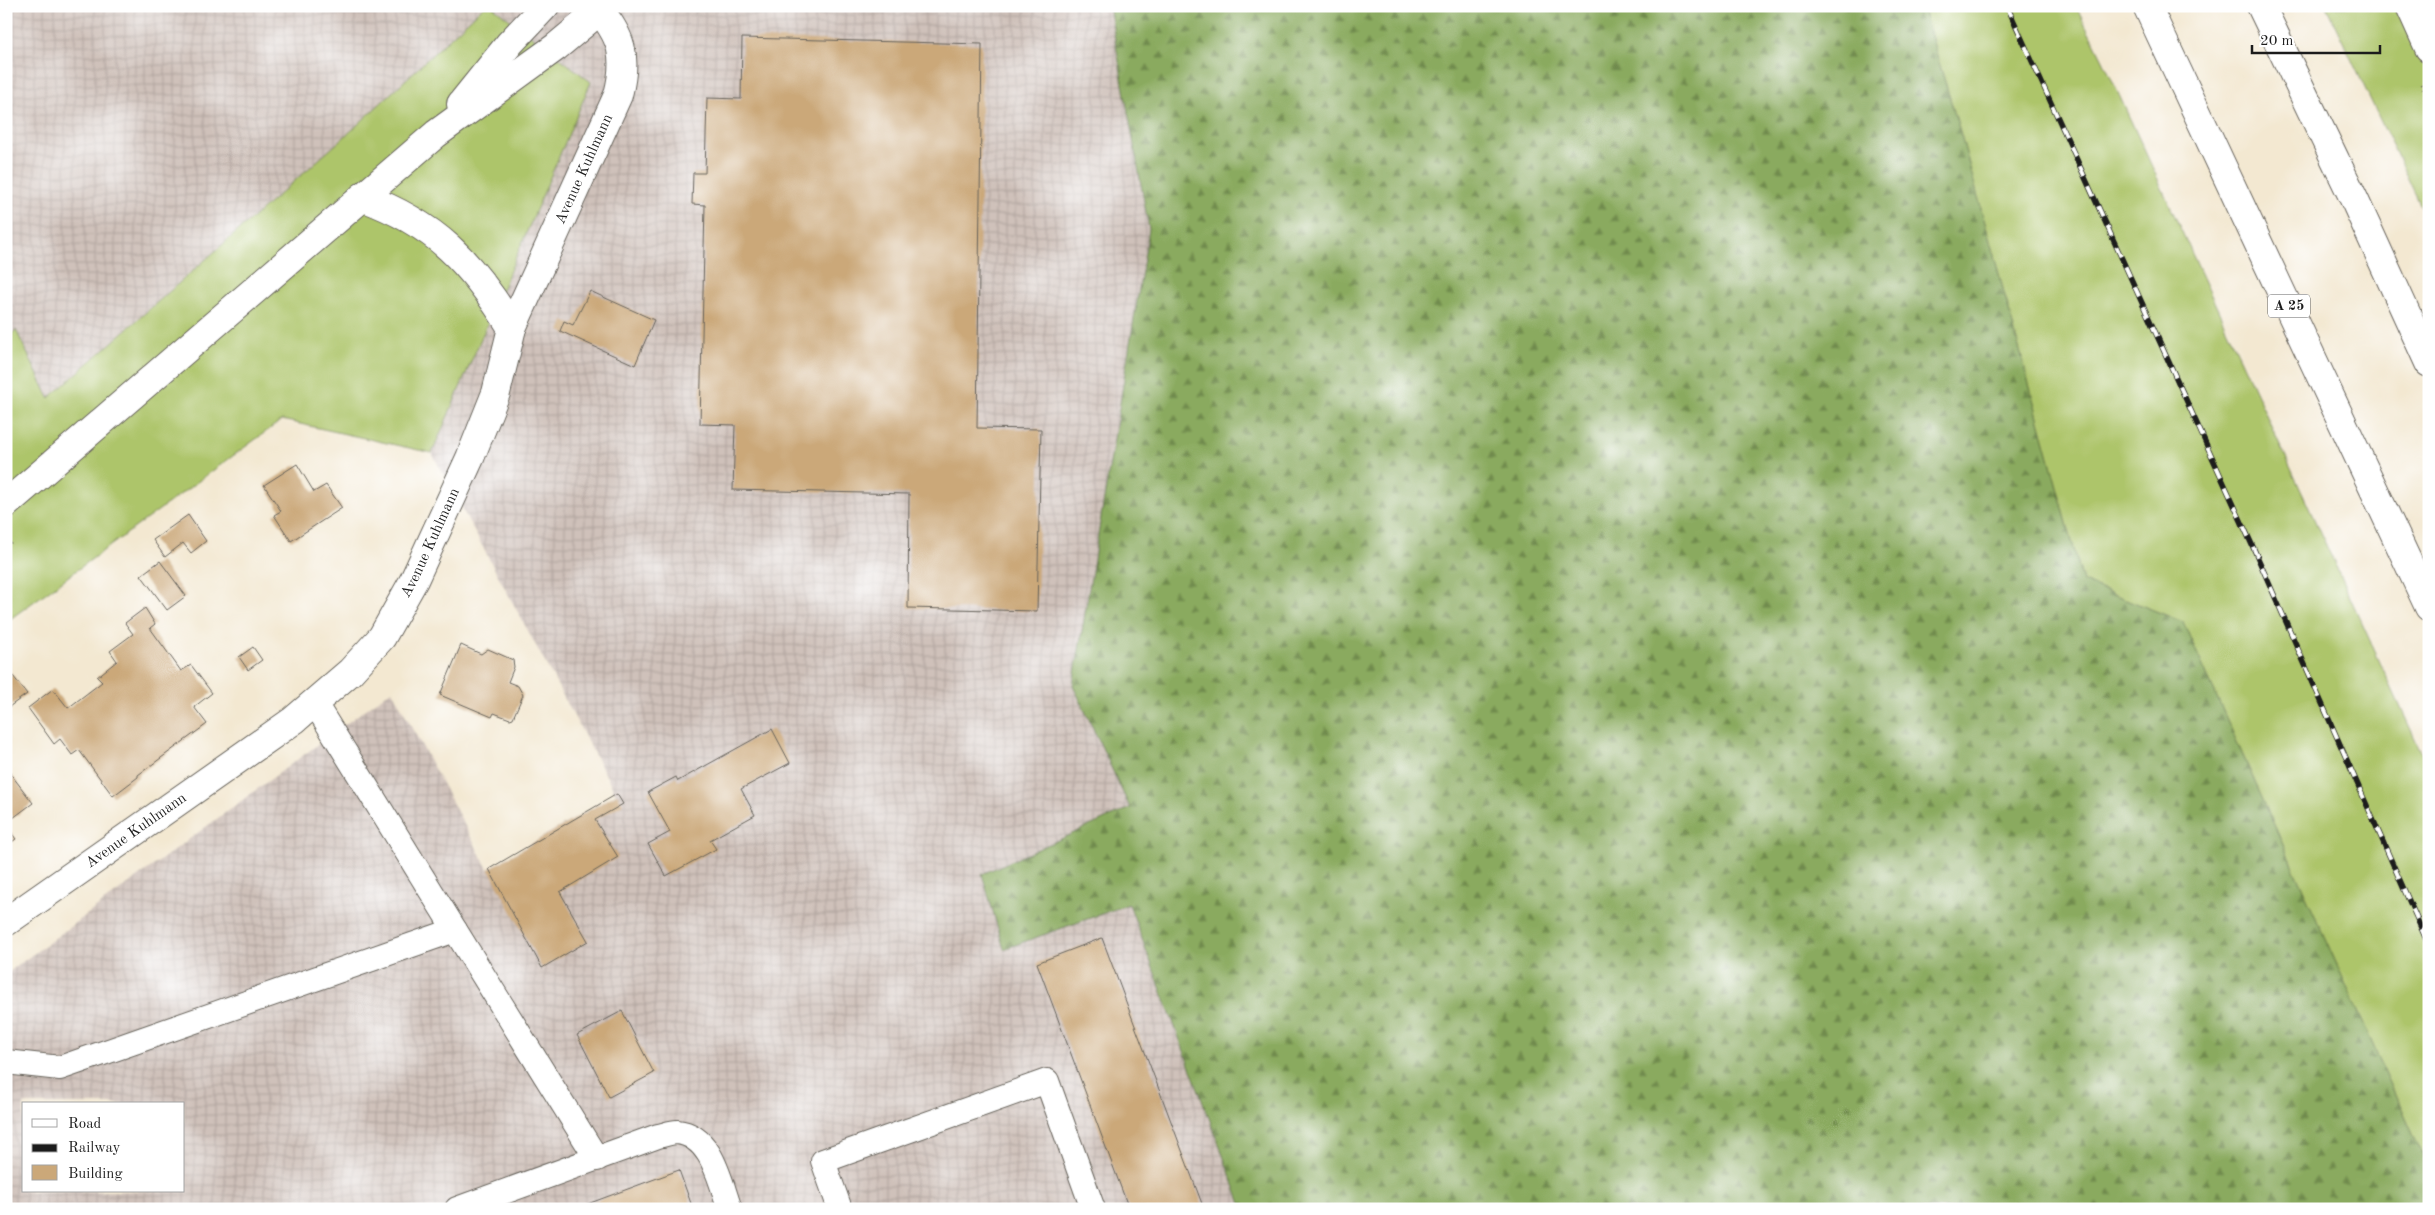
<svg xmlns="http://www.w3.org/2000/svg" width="2435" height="1215" font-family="'Old Standard TT',serif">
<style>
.industrial{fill:url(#industrial-grid);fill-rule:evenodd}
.grass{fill:#adc56a;stroke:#647043}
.forest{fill:url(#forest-firs);stroke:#53633d}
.building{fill:#cba879}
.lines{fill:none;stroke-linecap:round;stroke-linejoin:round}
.lane-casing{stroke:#67635b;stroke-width:26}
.street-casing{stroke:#67635b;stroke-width:30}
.secondary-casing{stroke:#67635b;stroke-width:30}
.highway-casing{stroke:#67635b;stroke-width:30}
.path{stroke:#67635b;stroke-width:3;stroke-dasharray:1 4;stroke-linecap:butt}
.lane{stroke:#fff;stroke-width:24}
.street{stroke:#fff;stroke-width:28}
.secondary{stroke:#fff;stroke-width:28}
.highway{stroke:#fff;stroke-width:28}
.rail-casing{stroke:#1c1c1c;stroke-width:5.5}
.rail{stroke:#fff;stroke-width:4;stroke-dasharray:11;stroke-linecap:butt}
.labels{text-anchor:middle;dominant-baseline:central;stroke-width:5;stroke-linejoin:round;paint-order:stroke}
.shield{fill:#fff;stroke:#606060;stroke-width:1}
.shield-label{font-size:14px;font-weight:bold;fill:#1c1c1c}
.street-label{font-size:15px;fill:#1c1c1c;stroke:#fff}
</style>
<defs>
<pattern id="industrial-grid" width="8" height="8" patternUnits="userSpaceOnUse" patternTransform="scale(1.25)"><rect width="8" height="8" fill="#cfc1ba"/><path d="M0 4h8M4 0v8" fill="none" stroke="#b1a59f"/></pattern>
<pattern id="forest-firs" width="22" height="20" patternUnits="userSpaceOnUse" patternTransform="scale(1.25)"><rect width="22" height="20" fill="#8aaa5e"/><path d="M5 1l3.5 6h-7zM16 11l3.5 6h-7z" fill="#708a4d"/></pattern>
</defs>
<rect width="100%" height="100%" fill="#fff"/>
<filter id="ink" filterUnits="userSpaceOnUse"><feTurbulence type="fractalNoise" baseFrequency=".02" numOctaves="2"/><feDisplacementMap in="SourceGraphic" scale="10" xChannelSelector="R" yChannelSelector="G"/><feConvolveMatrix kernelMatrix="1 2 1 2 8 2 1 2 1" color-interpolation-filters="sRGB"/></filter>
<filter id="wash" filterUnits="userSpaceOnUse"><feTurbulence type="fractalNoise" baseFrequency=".0096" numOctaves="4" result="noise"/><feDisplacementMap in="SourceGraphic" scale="20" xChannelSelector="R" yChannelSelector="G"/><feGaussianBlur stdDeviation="1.12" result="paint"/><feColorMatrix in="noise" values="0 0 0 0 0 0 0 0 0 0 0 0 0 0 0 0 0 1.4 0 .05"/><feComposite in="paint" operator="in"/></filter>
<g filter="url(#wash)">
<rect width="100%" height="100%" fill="#f3e8d1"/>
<g class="industrial">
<path d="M6,6H484L351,131L48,398L16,331L6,339Z"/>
<path d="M492,6H1109L1149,229L1073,685L1130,808L982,874L1004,948L1129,903L1243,1209H6V974L392,690L488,869L616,794L432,453L591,82ZM24,1104H184V1191H24Z"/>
</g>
<g class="grass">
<path d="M484,6H492L591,82L432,453L282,420L6,622V339L16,330L49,398L351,131Z"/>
<path d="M1922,6H2076L2103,60L2429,769V1170L2183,622L2083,582L1961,135Z"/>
<path d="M2326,6H2429V223Z"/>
</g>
<path class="forest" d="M1109,6H1922L1961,135L2083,582L2183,622L2429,1170V1209H1243L1129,904L1004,949L982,874L1130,808L1073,685L1149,229Z"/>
<g id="blocks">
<g class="building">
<path d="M742,38L982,44L977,428L1041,429L1037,611L908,608L909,494L733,490L735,425L700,424L705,205L692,204L693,173H705L707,98L741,99Z"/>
<path d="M590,291L654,320L635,365L560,331L564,321L573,325Z"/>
<path d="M297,464L314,492L326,485L342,508L291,541L274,515L281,511L264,485Z"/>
<path d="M188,515L206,541L191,553L183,543L165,557L153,540Z"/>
<path d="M160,561L186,596L167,610L141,575Z"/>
<path d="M145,608L155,624L150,628L181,671L191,665L212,693L194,707L207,724L138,775V777L113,796L79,750L72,755L60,739L54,744L28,708L53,689L68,708L102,682L97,677L117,661L110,651L133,634L125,623Z"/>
<path d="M461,645L481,654L488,649L513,660L514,667L508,682L518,686L523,695L513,718L510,719L494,713L492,717L440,695Z"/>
<path d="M253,647L262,660L248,670L239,657Z"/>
<path d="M6,667L27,694L6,709Z"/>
<path d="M772,729L790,763L741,789L755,815L710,840L716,849L666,876L648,844L670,832L648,792L676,777L678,781Z"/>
<path d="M6,768L33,803L13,818L6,810Z"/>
<path d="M617,794L623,804L595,820L618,857L560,892L588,941L542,968L489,869Z"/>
<path d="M6,826L16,839L6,846Z"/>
<path d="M1102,938L1204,1209H1129L1037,963Z"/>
<path d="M622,1011L654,1073L609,1097L577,1035Z"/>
<path d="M679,1170L693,1209H574Z"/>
</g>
</g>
</g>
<g filter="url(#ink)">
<use href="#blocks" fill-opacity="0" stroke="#67635b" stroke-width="1"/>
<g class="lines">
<g class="lane-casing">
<g id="lane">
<path d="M314,702L455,930"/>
<path d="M6,1062L60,1068L455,930L597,1159"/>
<path d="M457,1209L658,1136C664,1135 671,1132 677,1132C712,1135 720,1182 730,1209"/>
<path d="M840,1209L823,1161L1047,1081L1093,1209"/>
</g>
</g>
<g class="street-casing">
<g id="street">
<path d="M362,197C436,224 471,262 512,328"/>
<path id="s1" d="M6,922L294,720L350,672L382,637L414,580L470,458L496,393L512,328L618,95C628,56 622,36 596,6"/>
</g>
</g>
<g class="secondary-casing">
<g id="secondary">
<path d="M2410,6L2429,48"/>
<path d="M461,104L510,43L545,6"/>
<path d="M6,504L436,134L556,47L605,6"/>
</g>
</g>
<g class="highway-casing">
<g id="highway">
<path d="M2147,6L2429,607"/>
<path d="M2261,6L2355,201L2429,363"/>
</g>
</g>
<g class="path">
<path d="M2421,84L2429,101"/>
<path d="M6,546L13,540"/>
</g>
<use href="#lane" class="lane"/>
<use href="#street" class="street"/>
<use href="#secondary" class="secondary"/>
<use href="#highway" class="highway"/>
<g class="rail-casing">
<path id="rail" d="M2007,6L2253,547L2429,946"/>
</g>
<use href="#rail" class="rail"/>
</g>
</g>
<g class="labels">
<rect class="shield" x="2268" y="294.5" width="42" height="23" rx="4"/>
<g class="shield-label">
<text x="2289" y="306">A 25</text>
</g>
<g class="street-label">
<text stroke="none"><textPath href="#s1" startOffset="984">Avenue Kuhlmann</textPath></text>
<text stroke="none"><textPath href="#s1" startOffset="579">Avenue Kuhlmann</textPath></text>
<text stroke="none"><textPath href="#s1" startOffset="159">Avenue Kuhlmann</textPath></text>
</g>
</g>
<rect width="2435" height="1215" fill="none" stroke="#fff" stroke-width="25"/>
<rect x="22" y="1102" width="162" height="90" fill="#ffffff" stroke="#a4a4a4"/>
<rect x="32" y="1119" width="25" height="8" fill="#ffffff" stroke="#a4a4a4"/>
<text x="68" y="1128" font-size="15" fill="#1c1c1c">Road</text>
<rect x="32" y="1144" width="25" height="8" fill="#1c1c1c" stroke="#a4a4a4"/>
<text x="68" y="1152" font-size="15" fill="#1c1c1c">Railway</text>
<rect x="32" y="1165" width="25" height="15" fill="#cba879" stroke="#a4a4a4"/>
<text x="68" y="1178" font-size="15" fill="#1c1c1c">Building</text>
<path d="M2252 45v8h128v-8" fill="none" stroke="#1c1c1c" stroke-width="2.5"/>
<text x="2260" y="45" font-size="15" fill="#1c1c1c" stroke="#ffffff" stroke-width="4" paint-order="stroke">20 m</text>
</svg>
